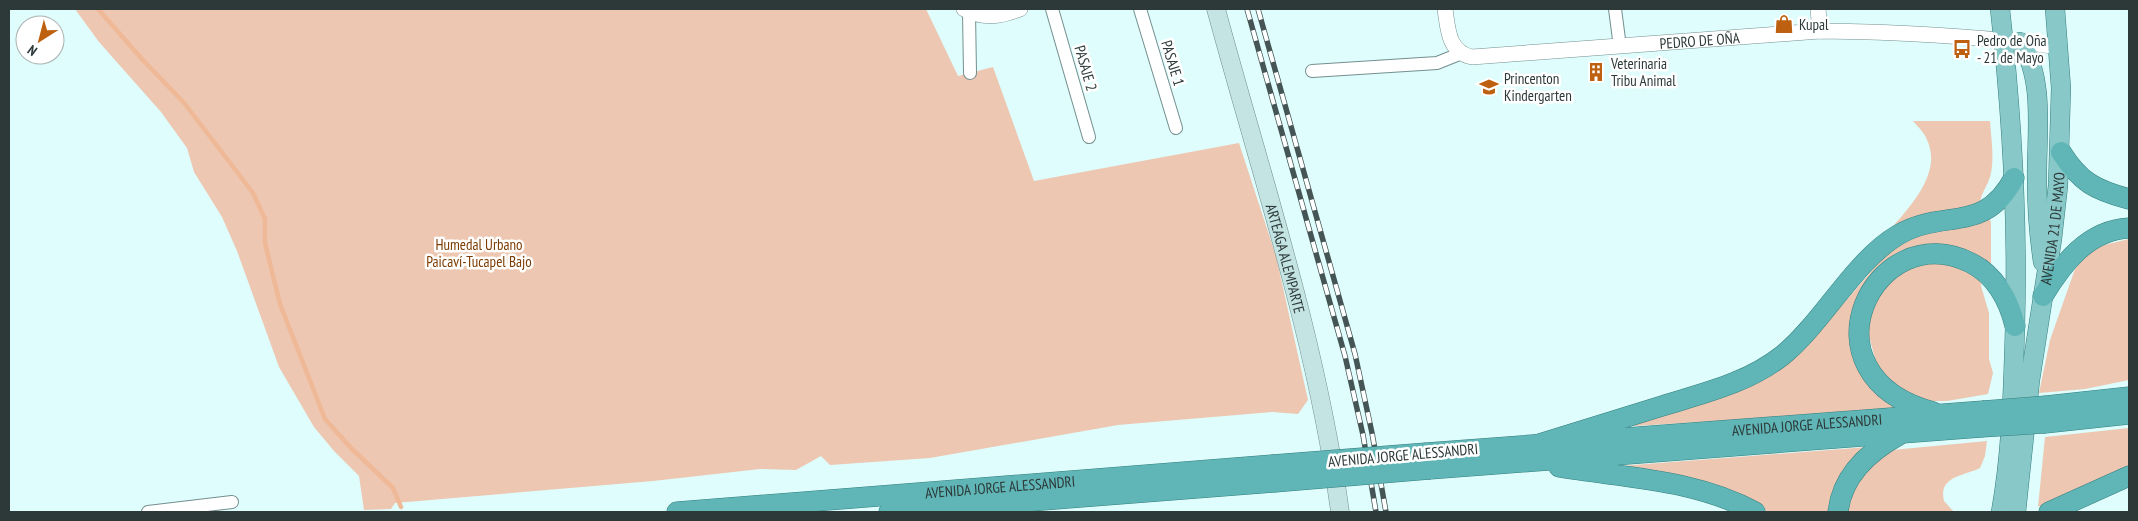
<svg xmlns="http://www.w3.org/2000/svg" width="2138" height="521" font-family="'PT Sans Narrow',sans-serif">
<style>
.green{fill:#edc7b1}
.lines{fill:none;stroke-linecap:round;stroke-linejoin:round}
.stream{stroke:#efb896;stroke-width:4.5}
.minor-casing{stroke:#748f8f;stroke-width:14}
.tertiary-casing{stroke:#748f8f;stroke-width:16}
.secondary-casing{stroke:#748f8f;stroke-width:19}
.primary-casing{stroke:#357f7f;stroke-width:20}
.trunk-casing{stroke:#357f7f;stroke-width:21}
.minor{stroke:#fff;stroke-width:12}
.tertiary{stroke:#fff;stroke-width:15}
.secondary{stroke:#c4e4e4;stroke-width:18}
.primary{stroke:#88c8c8;stroke-width:19}
.trunk{stroke:#60b6b6;stroke-width:20}
.rail-casing{stroke:#455454;stroke-width:5.5}
.rail{stroke:#fff;stroke-width:4;stroke-dasharray:11;stroke-linecap:butt}
.trunk-bridge-casing{stroke:#357f7f;stroke-width:21;stroke-linecap:butt}
.trunk-bridge{stroke:#60b6b6;stroke-width:20}
.labels{text-anchor:middle;dominant-baseline:central;stroke-width:5;stroke-linejoin:round;paint-order:stroke}
.poi-label{font-size:15px;fill:#2d3939;stroke:#fff;text-anchor:start}
.street-label{font-size:15px;fill:#2d3939;stroke:#fff}
.park-label{font-size:15px;fill:#7c3b01;stroke:#fff}
</style>
<rect width="100%" height="100%" fill="#dffdfc"/>
<g class="green">
<path d="M75,9H926L958,76L993,67L1034,181L1239,143L1276,256L1308,400L1298,414L1273,412L1118,425L930,458L830,465L821,456L796,470L760,469L653,481L395,503L391,509L364,510L359,476L334,451L314,427L279,367L237,251L222,217L194,172L187,148L161,112L99,42Z"/>
<path d="M1913,121H1990C1991,138 1995,160 1990,177C1987,188 1980,193 1980,206L1889,231C1909,208 1943,173 1927,140C1925,133 1918,127 1913,121Z"/>
<path d="M1988,217L1991,222V268L1934,247L1853,310C1838,364 1871,377 1906,409L1619,427L1783,367L1809,343L1889,251L1902,239Z"/>
<path d="M2129,239V380L2085,389L2039,393L2050,340L2075,269L2090,252L2100,246Z"/>
<path d="M1941,260L1982,279L1981,286L1989,313V359L1993,373L1988,394L1947,401H1927L1904,395L1879,373L1866,325L1879,291L1903,271Z"/>
<path d="M2129,428V466L2038,507L2045,437Z"/>
<path d="M1987,441L1985,456L1980,468C1964,476 1938,476 1944,501L1954,512H1844L1859,474L1892,450Z"/>
<path d="M1868,447L1831,512H1768L1757,505L1620,466Z"/>
</g>
<g class="lines">
<path class="stream" d="M98,9L141,58L185,104L253,193L265,219V243L280,304L325,419L351,448L393,488L401,507"/>
<g class="minor-casing">
<g id="minor">
<path d="M1052,9L1089,137"/>
<path d="M1140,9L1176,128"/>
<path d="M1615,9L1620,47"/>
<path d="M969,12L970,73"/>
<path d="M1312,71L1437,63L1462,53"/>
<path d="M148,512L232,502"/>
</g>
</g>
<g class="tertiary-casing">
<g id="tertiary">
<path d="M964,9C984,20 1001,16 1020,9"/>
<path id="s1" d="M1445,9C1448,29 1448,52 1472,57L1820,31C1900,32 1980,36 2059,47"/>
<path d="M1818,9L1820,31"/>
</g>
</g>
<g class="secondary-casing">
<g id="secondary">
<path id="s2" d="M1216,9C1261,175 1317,341 1340,512"/>
</g>
</g>
<g class="primary-casing">
<g id="primary">
<path d="M2000,9C2012,115 2018,220 2015,327C2013,389 2012,451 2001,512"/>
<path d="M2020,42C2046,78 2036,138 2037,181C2037,208 2039,235 2043,262"/>
<path id="s3" d="M2016,512L2030,380L2052,239L2058,186L2061,88L2055,9"/>
</g>
</g>
<g class="trunk-casing">
<g id="trunk">
<path d="M2061,152C2080,182 2095,190 2129,199"/>
<path d="M2043,296C2062,264 2088,230 2129,228"/>
<path d="M2046,406L2129,397"/>
<path d="M1933,412C1795,375 1875,214 1971,263C1995,275 2009,300 2015,326"/>
<path d="M2045,423L2129,414"/>
<path d="M1536,445C1578,432 1620,419 1662,406C1704,393 1748,383 1783,355C1823,322 1855,260 1898,235C1944,208 1984,235 2014,178"/>
<path id="s4" d="M1426,453L1983,411"/>
<path d="M1559,467C1625,478 1695,479 1755,512"/>
<path d="M1430,469L1982,427"/>
<path id="s5" d="M677,512L1272,465"/>
<path d="M889,512L1275,482"/>
<path d="M1838,512C1842,476 1868,452 1899,435"/>
<path d="M2049,512L2129,476"/>
</g>
</g>
<use href="#minor" class="minor"/>
<use href="#tertiary" class="tertiary"/>
<use href="#secondary" class="secondary"/>
<use href="#primary" class="primary"/>
<use href="#trunk" class="trunk"/>
<g class="rail-casing">
<g id="rail">
<path d="M1247,9L1345,356L1363,435L1376,512"/>
<path d="M1258,9L1355,354L1372,433L1386,512"/>
</g>
</g>
<use href="#rail" class="rail"/>
<g class="trunk-bridge-casing">
<g id="trunk-bridge">
<path d="M1983,411L2046,406"/>
<path d="M1982,427L2045,423"/>
<path d="M1272,465L1426,453"/>
<path d="M1275,482L1430,469"/>
</g>
</g>
<use href="#trunk-bridge" class="trunk-bridge"/>
</g>
<defs>
<g id="shop-bare" transform="scale(1.5)"><path d="M-5-2.5h2.3a2.7 3.5 0 0 1 5.4 0H5L5.5 6h-11ZM-1.5-2.5h3a1.5 2.3 0 0 0-3 0Z" fill="#bd6010" stroke="#fff" stroke-width="2.5" paint-order="stroke"/></g>
<g id="bus-bare" transform="scale(1.5)"><path d="M-5-6H5V4H4V6H2V4H-2V6H-4V4H-5ZM-3.5-4V0h7V-4ZM-3.5 1.2v1.5H-2V1.2ZM2 1.2v1.5H3.5V1.2Z" fill="#bd6010" stroke="#fff" stroke-width="2.5" paint-order="stroke"/></g>
<g id="building-bare" transform="scale(1.5)"><path d="M-4-6H4V6H1V3H-1V6H-4ZM-2.5-4.3h1.7v1.8h-1.7ZM.8-4.3h1.7v1.8H.8ZM-2.5-1h1.7V.8h-1.7ZM.8-1h1.7V.8H.8Z" fill="#bd6010" stroke="#fff" stroke-width="2.5" paint-order="stroke"/></g>
<g id="school-bare" transform="scale(1.5)"><path d="M0-5L7-2L0 1L-7-2ZM-4 1L0 2.5L4 1V4Q0 6-4 4Z" fill="#bd6010" stroke="#fff" stroke-width="2.5" paint-order="stroke"/></g>
</defs>
<g fill-rule="evenodd">
<use href="#shop-bare" x="1784" y="24"/>
<use href="#bus-bare" x="1962" y="49"/>
<use href="#building-bare" x="1596" y="72"/>
<use href="#school-bare" x="1489" y="87"/>
</g>
<g class="labels">
<g class="poi-label">
<text x="1799" y="24">Kupal</text>
<text x="1977" y="40">Pedro de Oña<tspan x="1977" dy="17">- 21 de Mayo</tspan></text>
<text x="1611" y="63">Veterinaria<tspan x="1611" dy="17">Tribu Animal</tspan></text>
<text x="1504" y="78">Princenton<tspan x="1504" dy="17">Kindergarten</tspan></text>
</g>
<g class="street-label">
<text stroke="none"><textPath href="#s1" startOffset="288">PEDRO DE OÑA</textPath></text>
<text transform="translate(1173 63) rotate(73)">PASAJE 1</text>
<text transform="translate(1086 68) rotate(74)">PASAJE 2</text>
<text stroke="none"><textPath href="#s3" startOffset="286">AVENIDA 21 DE MAYO</textPath></text>
<text stroke="none"><textPath href="#s2" startOffset="259">ARTEAGA ALEMPARTE</textPath></text>
<text stroke="none"><textPath href="#s4" startOffset="382">AVENIDA JORGE ALESSANDRI</textPath></text>
<text transform="translate(1403 455) rotate(-5)">AVENIDA JORGE ALESSANDRI</text>
<text stroke="none"><textPath href="#s5" startOffset="324">AVENIDA JORGE ALESSANDRI</textPath></text>
</g>
<g class="park-label">
<text x="479" y="244">Humedal Urbano<tspan x="479" dy="17">Paicaví-Tucapel Bajo</tspan></text>
</g>
</g>
<rect width="2138" height="521" fill="none" stroke="#2d3939" stroke-width="20"/>
<g transform="translate(40 40) rotate(216)"><circle r="24" fill="#ffffff" stroke="#abb0b0"/>
<path d="M0-4L9 19L0 12L-9 19Z" fill="#bd6010"/>
<text y="-8" font-size="14" font-weight="bold" text-anchor="middle" fill="#2d3939">N</text>
</g>
</svg>
